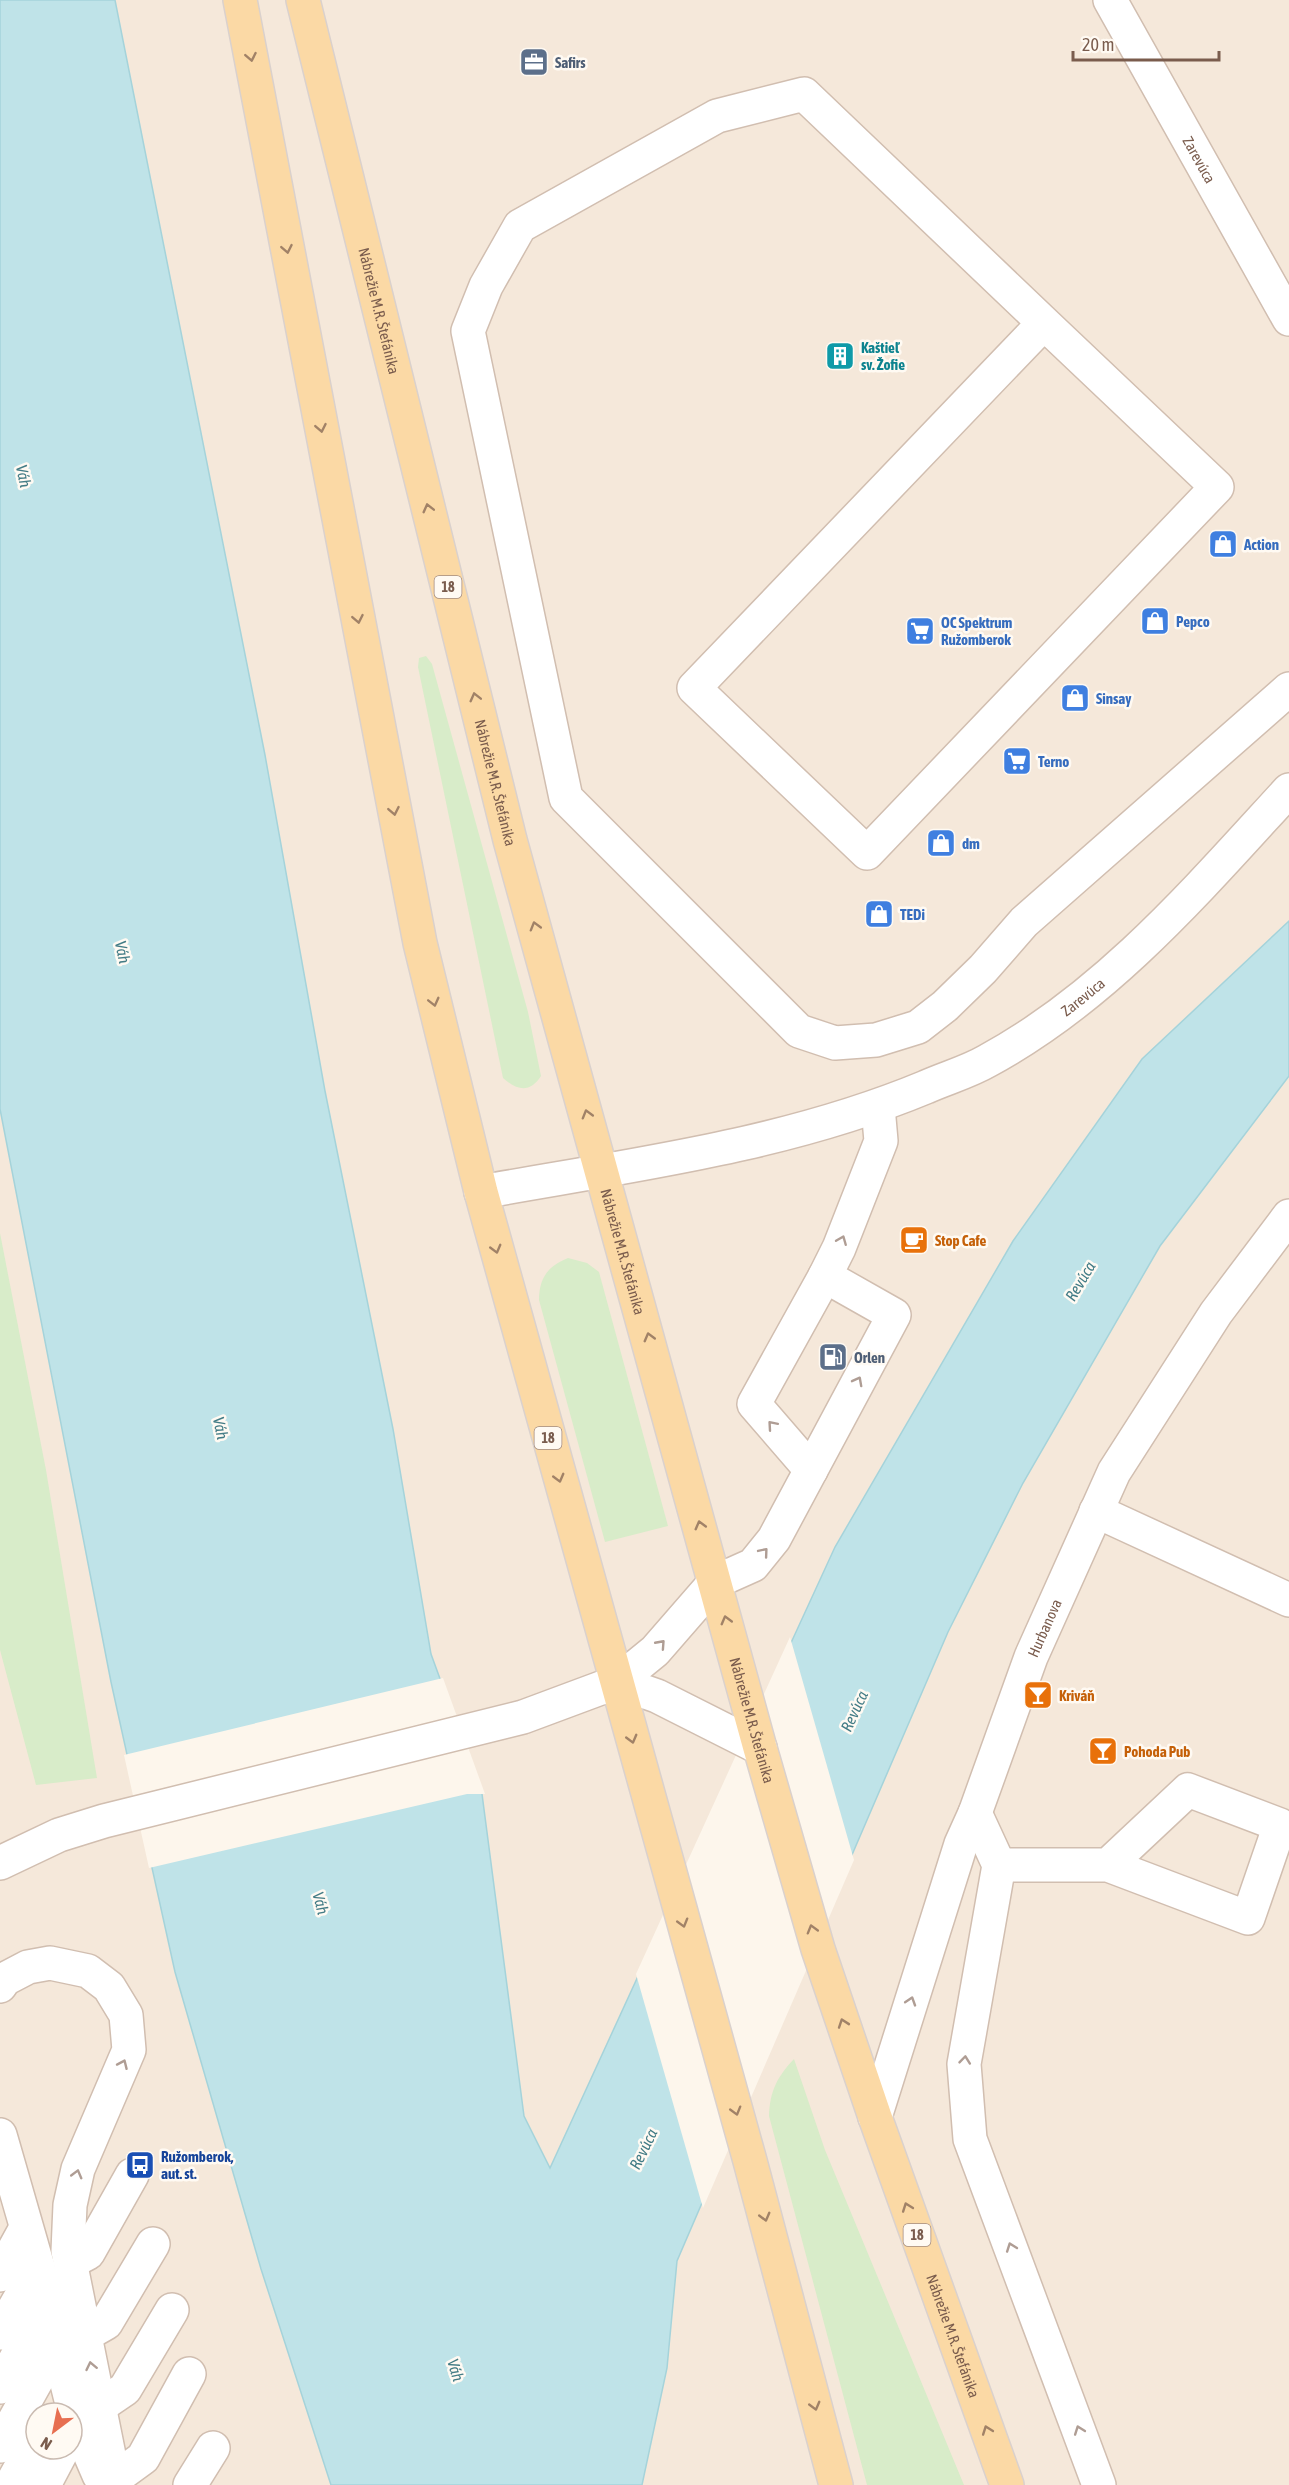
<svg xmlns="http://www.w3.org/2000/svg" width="1289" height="2485" font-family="'Asap Condensed',sans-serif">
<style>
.residential{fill:#f5e8da;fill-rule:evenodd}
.green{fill:#d8ecc9}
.water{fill:#bfe3e8;stroke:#a5d3da;stroke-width:1.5}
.pier{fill:#fdf6ec}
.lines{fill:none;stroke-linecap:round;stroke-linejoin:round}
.minor-casing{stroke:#d1beb0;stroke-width:36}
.major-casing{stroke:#dad1cd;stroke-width:36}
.minor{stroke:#fff;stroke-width:33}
.major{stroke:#fbd9a5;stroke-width:33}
.oneway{stroke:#a18267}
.oneway2{stroke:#af9d94}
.labels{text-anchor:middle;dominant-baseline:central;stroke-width:5;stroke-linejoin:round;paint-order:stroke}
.shield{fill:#fffaf3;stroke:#a28b7f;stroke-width:1.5}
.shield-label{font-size:14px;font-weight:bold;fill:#7a5c4d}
.service-label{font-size:15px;font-weight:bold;fill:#4e5e75;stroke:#fffaf3;text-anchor:start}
.street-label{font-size:15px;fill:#7a5c4d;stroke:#fffaf3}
.culture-label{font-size:15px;font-weight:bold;fill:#0d838f;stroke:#fffaf3;text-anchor:start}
.shop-label{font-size:15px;font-weight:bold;fill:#366cbe;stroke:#fffaf3;text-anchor:start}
.food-label{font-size:15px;font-weight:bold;fill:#c56008;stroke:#fffaf3;text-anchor:start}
.transit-label{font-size:15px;font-weight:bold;fill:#164399;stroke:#fffaf3;text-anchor:start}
.water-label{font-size:16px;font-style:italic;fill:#437c86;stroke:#fffaf3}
</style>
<rect width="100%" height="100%" fill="#fdf6ec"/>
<path class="residential" d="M0,0H1289V2485H0ZM36,2413H72V2449H36Z"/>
<g class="green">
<path d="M426,656L432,664L528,1012L541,1076C530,1093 518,1091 503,1078L418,667L419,658Z"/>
<path d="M0,1233L46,1470L97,1778L36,1785L0,1650Z"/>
<path d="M568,1258L587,1263L599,1272L668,1526L605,1542L539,1300C539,1278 548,1266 568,1258Z"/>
<path d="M794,2059L825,2150L964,2485H867L769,2116C770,2091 777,2077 794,2059Z"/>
</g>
<path class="water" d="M0,0H115L265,755L325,1091L393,1429L431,1654L482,1794L524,2116L550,2168L835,1547L1013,1241L1142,1059L1289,921V1076L1160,1246L1023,1483L948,1632L677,2261L667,2368L642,2485H331L261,2269L175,1972L111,1682L0,1109Z"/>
<g class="pier">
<path d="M790,1637L854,1860L703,2208L636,1974Z"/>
<path d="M443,1678L485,1794H467L149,1868L124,1755Z"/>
</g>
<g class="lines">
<g class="minor-casing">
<g id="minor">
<path id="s1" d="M1110,0L1289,319"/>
<path d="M1044,323L1217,487L867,853L694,688L1044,323L804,94L717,116L520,226L486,286L468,331L566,798L799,1031L835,1043L876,1040L918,1027L945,1006L983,969L1024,922L1289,689"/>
<path id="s2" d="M481,1192C631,1165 784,1146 926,1087C946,1078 968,1072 987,1061C1107,996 1198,889 1289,790"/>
<path d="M811,1470L754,1404L825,1276"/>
<path d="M1096,1511L1289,1600"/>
<path d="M617,1682L657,1696L760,1748"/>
<path d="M975,1813L999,1865L964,2064L970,2139L1099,2485"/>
<path d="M0,1863L59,1835L104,1821L523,1717L617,1682L655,1651L715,1582L753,1565L774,1539L894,1315L825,1276L839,1248L881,1141L878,1107"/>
<path d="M999,1865H1108L1248,1918L1280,1825L1188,1790L1108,1865"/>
<path d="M0,1986L5,1979L28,1967L50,1963L88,1971L109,1987L126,2015L129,2050L78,2169L70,2205L68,2251L115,2485"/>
<path id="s3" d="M875,2117L961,1844L975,1813L1031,1657L1114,1472L1216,1313L1289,1216"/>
<path d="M0,2135L38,2267L77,2424L99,2475"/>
<path d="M71,2262L88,2253L132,2175"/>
<path d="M0,2275L26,2228"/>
<path d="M0,2333L38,2267"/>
<path d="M85,2335L106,2323L153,2244"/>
<path d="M0,2387L47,2303"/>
<path d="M100,2406L125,2389L172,2310"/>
<path d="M0,2446L57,2344"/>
<path d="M114,2479L143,2458L189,2374"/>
<path d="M11,2485L36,2440"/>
<path d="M44,2485L63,2449"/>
<path d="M190,2485L213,2448"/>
</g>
</g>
<g class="major-casing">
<g id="major">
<path d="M240,0L420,943L481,1192L750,2161L836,2485"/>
<path id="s4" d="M303,0L510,840L760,1748L818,1949L875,2117L1007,2485"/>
</g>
</g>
<use href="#minor" class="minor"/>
<use href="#major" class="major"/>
</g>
<defs><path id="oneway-chevron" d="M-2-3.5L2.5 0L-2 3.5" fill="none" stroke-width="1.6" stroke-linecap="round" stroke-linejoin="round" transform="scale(1.5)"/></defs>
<g class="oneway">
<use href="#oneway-chevron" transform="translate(251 57) rotate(79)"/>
<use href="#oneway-chevron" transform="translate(287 249) rotate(79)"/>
<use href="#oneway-chevron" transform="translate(321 428) rotate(79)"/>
<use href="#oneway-chevron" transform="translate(428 508) rotate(-104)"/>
<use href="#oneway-chevron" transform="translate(358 619) rotate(79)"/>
<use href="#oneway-chevron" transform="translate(475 697) rotate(-104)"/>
<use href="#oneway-chevron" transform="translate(394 811) rotate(79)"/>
<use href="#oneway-chevron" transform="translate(535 926) rotate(-106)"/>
<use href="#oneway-chevron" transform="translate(434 1002) rotate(76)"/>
<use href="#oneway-chevron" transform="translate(587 1114) rotate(-106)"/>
<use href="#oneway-chevron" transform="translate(496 1249) rotate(75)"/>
<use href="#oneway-chevron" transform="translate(649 1337) rotate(-105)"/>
<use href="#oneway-chevron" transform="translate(559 1478) rotate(75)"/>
<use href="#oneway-chevron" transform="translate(700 1525) rotate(-105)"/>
<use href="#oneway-chevron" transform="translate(726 1620) rotate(-105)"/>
<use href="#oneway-chevron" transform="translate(632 1739) rotate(75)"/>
<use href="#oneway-chevron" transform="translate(683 1923) rotate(74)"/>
<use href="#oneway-chevron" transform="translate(812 1929) rotate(-106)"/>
<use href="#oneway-chevron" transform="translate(843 2023) rotate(-109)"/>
<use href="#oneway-chevron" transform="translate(736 2111) rotate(74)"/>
<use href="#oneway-chevron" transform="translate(907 2207) rotate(-110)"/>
<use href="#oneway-chevron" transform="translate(765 2217) rotate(75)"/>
<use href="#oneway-chevron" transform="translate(815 2406) rotate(75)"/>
<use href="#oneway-chevron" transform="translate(987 2430) rotate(-110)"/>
</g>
<g class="oneway2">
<use href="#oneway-chevron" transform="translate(842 1240) rotate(-68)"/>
<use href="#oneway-chevron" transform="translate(858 1381) rotate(-62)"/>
<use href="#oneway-chevron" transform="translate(772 1425) rotate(-131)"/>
<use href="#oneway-chevron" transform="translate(764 1552) rotate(-50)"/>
<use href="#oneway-chevron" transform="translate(661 1644) rotate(-48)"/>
<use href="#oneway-chevron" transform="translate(911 2001) rotate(-72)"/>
<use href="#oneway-chevron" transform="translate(965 2060) rotate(-84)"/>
<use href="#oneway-chevron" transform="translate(123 2064) rotate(-66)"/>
<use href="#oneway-chevron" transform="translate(77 2174) rotate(-75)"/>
<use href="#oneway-chevron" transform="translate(1011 2247) rotate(-110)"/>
<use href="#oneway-chevron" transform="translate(91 2366) rotate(-102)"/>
<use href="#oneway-chevron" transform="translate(1079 2430) rotate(-110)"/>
</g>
<defs>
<g id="office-square" transform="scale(1.5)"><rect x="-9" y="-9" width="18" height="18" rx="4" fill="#5c6f8a" stroke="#fffaf3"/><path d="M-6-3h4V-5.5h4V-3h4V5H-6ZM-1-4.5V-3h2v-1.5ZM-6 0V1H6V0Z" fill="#fff"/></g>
<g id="building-square" transform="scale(1.5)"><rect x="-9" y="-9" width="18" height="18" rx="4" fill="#0f9aa8" stroke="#fffaf3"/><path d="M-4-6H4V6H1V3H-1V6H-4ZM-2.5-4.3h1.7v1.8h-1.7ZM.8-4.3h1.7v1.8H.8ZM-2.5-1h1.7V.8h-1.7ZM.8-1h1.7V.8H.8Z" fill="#fff"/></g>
<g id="shop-square" transform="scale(1.5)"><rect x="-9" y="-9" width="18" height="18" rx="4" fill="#3f7fe0" stroke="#fffaf3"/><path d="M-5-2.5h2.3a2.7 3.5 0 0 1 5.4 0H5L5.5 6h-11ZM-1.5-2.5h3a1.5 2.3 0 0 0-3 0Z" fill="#fff"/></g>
<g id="supermarket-square" transform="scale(1.5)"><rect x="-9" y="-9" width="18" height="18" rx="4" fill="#3f7fe0" stroke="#fffaf3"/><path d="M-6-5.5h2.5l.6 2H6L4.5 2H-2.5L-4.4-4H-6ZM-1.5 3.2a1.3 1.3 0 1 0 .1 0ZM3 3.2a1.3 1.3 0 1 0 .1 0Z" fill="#fff"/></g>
<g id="cafe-square" transform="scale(1.5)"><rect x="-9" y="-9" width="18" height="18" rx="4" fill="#e8710a" stroke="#fffaf3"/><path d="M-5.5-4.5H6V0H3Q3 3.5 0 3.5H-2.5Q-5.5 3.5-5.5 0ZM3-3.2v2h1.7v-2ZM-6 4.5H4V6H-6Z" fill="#fff"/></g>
<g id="fuel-square" transform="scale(1.5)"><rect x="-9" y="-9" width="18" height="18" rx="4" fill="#5c6f8a" stroke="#fffaf3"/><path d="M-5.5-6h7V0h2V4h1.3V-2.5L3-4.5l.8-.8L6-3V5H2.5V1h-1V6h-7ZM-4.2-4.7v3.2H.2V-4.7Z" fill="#fff"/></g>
<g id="bar-square" transform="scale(1.5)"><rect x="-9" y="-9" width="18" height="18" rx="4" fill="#e8710a" stroke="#fffaf3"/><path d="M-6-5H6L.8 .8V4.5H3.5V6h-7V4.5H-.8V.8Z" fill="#fff"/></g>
<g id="bus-square" transform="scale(1.5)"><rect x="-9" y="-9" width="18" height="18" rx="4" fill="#1a4fb4" stroke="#fffaf3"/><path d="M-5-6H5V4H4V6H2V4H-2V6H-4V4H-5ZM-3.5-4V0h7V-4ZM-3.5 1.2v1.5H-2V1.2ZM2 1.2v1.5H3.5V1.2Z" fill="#fff"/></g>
</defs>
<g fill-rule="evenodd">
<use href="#office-square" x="534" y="62"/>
<use href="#building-square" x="840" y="356"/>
<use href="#shop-square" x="1223" y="544"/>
<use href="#shop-square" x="1155" y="621"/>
<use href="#supermarket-square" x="920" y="631"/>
<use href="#shop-square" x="1075" y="698"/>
<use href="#supermarket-square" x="1017" y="761"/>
<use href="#shop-square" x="941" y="843"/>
<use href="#shop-square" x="879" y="914"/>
<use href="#cafe-square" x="914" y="1240"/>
<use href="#fuel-square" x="833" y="1357"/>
<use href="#bar-square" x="1038" y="1695"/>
<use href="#bar-square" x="1103" y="1751"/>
<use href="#bus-square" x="140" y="2165"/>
</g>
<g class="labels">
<g class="shield">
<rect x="434.5" y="576" width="27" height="22" rx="4.5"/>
<rect x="534.5" y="1427" width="27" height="22" rx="4.5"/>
<rect x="903.5" y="2224" width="27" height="22" rx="4.5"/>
</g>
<g class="shield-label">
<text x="448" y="587">18</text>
<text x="548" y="1438">18</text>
<text x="917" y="2235">18</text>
</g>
<g class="service-label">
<text x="555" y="62">Safirs</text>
<text x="854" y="1357">Orlen</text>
</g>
<g class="street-label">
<text stroke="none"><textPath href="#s1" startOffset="183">Zarevúca</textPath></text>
<text stroke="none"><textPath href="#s4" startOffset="320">Nábrežie M.R. Štefánika</textPath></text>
<text stroke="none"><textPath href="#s4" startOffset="806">Nábrežie M.R. Štefánika</textPath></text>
<text stroke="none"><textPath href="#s2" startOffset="640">Zarevúca</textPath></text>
<text stroke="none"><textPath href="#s4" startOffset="1292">Nábrežie M.R. Štefánika</textPath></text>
<text stroke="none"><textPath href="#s3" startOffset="518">Hurbanova</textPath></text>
<text stroke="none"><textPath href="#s4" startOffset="1778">Nábrežie M.R. Štefánika</textPath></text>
<text stroke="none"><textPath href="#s4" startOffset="2426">Nábrežie M.R. Štefánika</textPath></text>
</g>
<g class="culture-label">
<text x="861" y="347">Kaštieľ<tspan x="861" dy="17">sv. Žofie</tspan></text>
</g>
<g class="shop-label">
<text x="1244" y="544">Action</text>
<text x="1176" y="621">Pepco</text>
<text x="941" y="622">OC Spektrum<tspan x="941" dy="17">Ružomberok</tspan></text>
<text x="1096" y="698">Sinsay</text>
<text x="1038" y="761">Terno</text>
<text x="962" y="843">dm</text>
<text x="900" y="914">TEDi</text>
</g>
<g class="food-label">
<text x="935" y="1240">Stop Cafe</text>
<text x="1059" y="1695">Kriváň</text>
<text x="1124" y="1751">Pohoda Pub</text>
</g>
<g class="transit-label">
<text x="161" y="2156">Ružomberok,<tspan x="161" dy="17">aut. st.</tspan></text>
</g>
<g class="water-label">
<text transform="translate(24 476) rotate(78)">Váh</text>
<text transform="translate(123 952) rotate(78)">Váh</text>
<text transform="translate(1080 1281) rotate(-59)">Revúca</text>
<text transform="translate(221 1428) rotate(78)">Váh</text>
<text transform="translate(854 1711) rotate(-65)">Revúca</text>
<text transform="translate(321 1903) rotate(75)">Váh</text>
<text transform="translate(643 2149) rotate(-64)">Revúca</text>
<text transform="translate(456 2370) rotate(73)">Váh</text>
</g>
</g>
<g transform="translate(54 2431) rotate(212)"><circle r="28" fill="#fffaf3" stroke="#cabbb1" stroke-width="1.5"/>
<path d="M0-4.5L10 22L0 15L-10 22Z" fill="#e76f51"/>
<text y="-9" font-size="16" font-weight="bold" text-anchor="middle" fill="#7a5c4d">N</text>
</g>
<path d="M1073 51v9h146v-9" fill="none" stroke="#7a5c4d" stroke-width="3"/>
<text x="1082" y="51" font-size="18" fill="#7a5c4d" stroke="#fffaf3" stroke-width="4.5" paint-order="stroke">20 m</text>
</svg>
